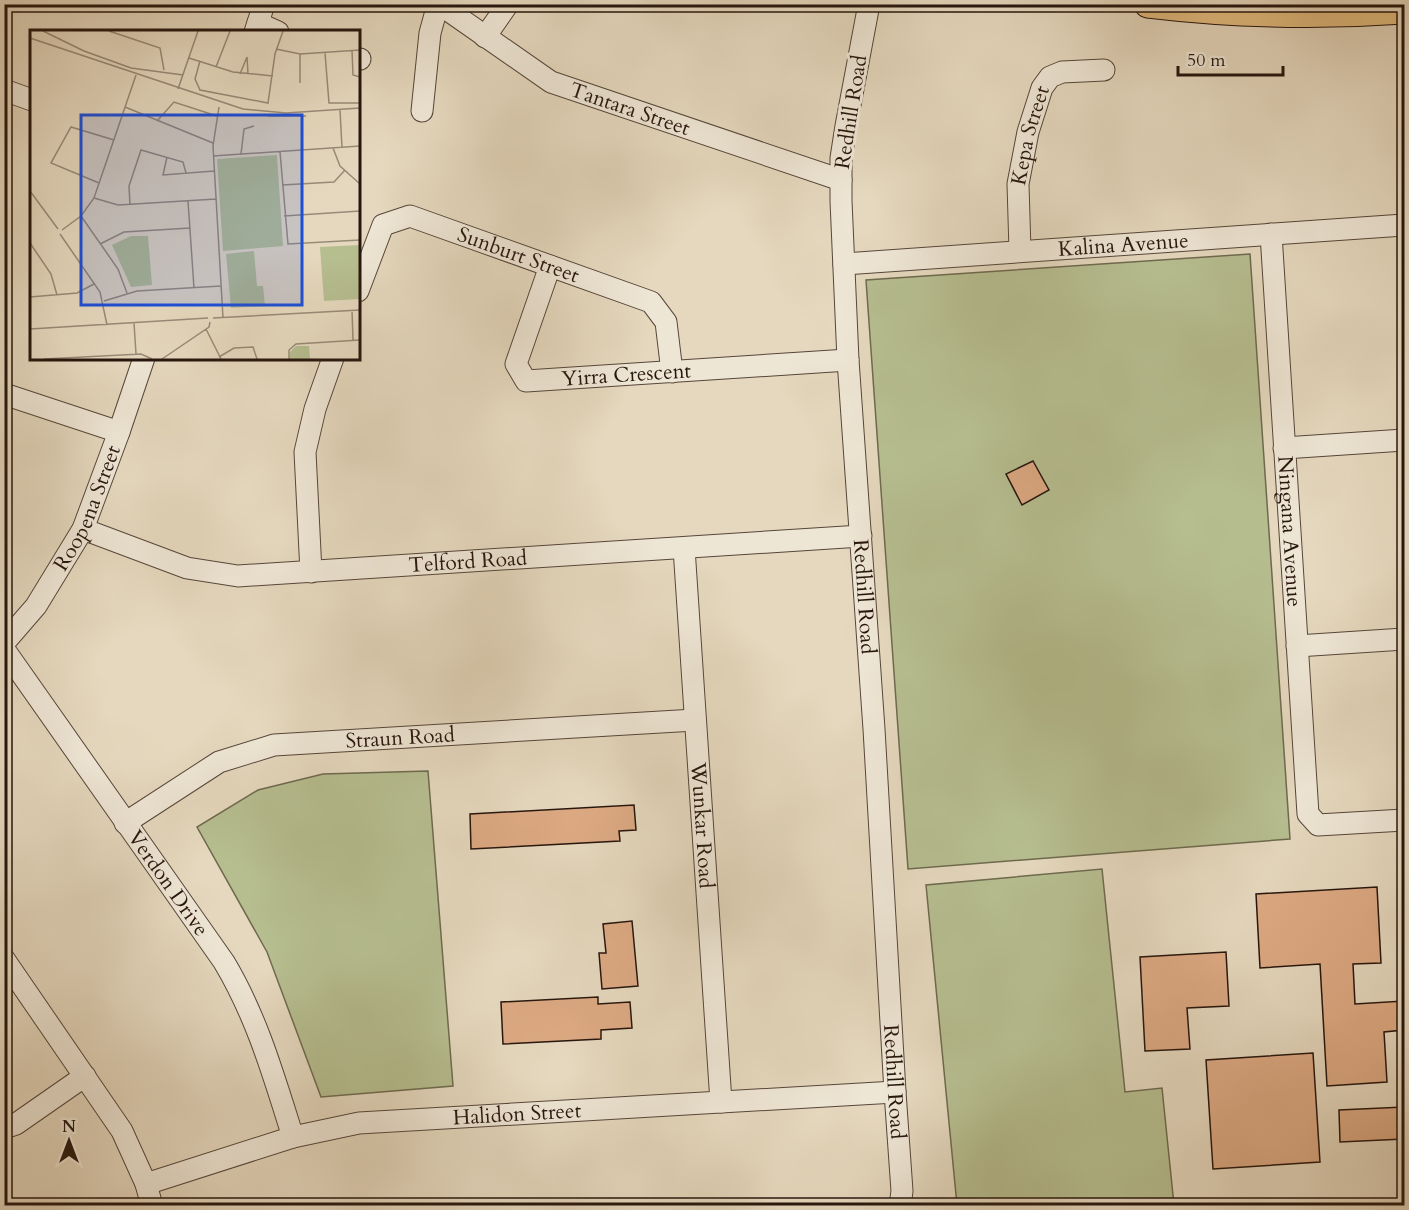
<svg xmlns="http://www.w3.org/2000/svg" width="1409" height="1210" font-family="Cardo,serif">
<style>
.green{fill:#b6be90;stroke:#6e6a4f;stroke-width:1.5}
.building{fill:#dca983;stroke:#27160e;stroke-width:1.5}
.lines{fill:none;stroke-linecap:round;stroke-linejoin:round}
.minor-casing{stroke:#56463a;stroke-width:23}
.major-casing{stroke:#27160e;stroke-width:29}
.minor{stroke:#eee6d5;stroke-width:21}
.major{stroke:#e2bc7f;stroke-width:27}
.labels{text-anchor:middle;dominant-baseline:central;stroke-width:6;stroke-linejoin:round;paint-order:stroke}
.street-label{font-size:21px;fill:#27160e;stroke:#eee6d5}
.inset-road{fill:none;stroke:#998a78;stroke-width:1.5}
.view{fill:#1d4ed8;fill-opacity:0.15;stroke:#1d4ed8;stroke-width:3}
.inset-edge{fill:none;stroke:#27160e;stroke-width:3}
</style>
<rect width="100%" height="100%" fill="#e5d8be"/>
<filter id="stains"><feTurbulence type="fractalNoise" baseFrequency=".00333" numOctaves="4"/><feColorMatrix values="0 0 0 0 .2 0 0 0 0 .09 0 0 0 0 .02 0 0 0 .5 -.17"/></filter>
<radialGradient id="worn" r=".72"><stop offset=".6" stop-color="#630" stop-opacity="0"/><stop offset="1" stop-color="#630" stop-opacity=".3"/></radialGradient>
<g class="green">
<path d="M1250,254L1290,839L908,869L866,280Z"/>
<path d="M428,771L453,1086L321,1097L267,952L197,827L258,790L323,774Z"/>
<path d="M1102,869L1125,1092L1162,1088L1174,1205H957L926,885Z"/>
</g>
<g class="building">
<path d="M4,458L5,501H10V565H4Z"/>
<path d="M1033,461L1049,490L1022,505L1006,474Z"/>
<path d="M634,805L636,830L619,831L620,841L471,849L470,814Z"/>
<path d="M1377,887L1381,963L1353,964L1355,1004L1404,1001V1030L1384,1032L1387,1082L1327,1086L1320,964L1260,968L1256,894Z"/>
<path d="M632,921L638,986L602,989L599,953H606L603,924Z"/>
<path d="M1226,952L1229,1006L1187,1008L1190,1049L1145,1051L1140,957Z"/>
<path d="M598,997V1004L630,1002L632,1028L601,1030V1039L503,1044L501,1002Z"/>
<path d="M1313,1053L1320,1162L1213,1169L1206,1060Z"/>
<path d="M1404,1107V1139L1340,1142L1339,1110Z"/>
</g>
<g class="lines">
<g class="minor-casing">
<g id="minor">
<path id="s1" d="M439,4L551,82L841,180"/>
<path id="s2" d="M869,4L846,126L841,158V201L848,360L874,729L895,1092L902,1191L900,1206"/>
<path d="M258,23L278,32"/>
<path d="M255,32L264,4"/>
<path d="M485,37L508,4"/>
<path d="M358,59H360"/>
<path d="M4,90L32,100"/>
<path d="M422,111L430,33L438,4"/>
<path id="s3" d="M1271,234L1308,814L1318,825L1404,820"/>
<path id="s4" d="M1020,251L1018,184L1028,132L1042,88L1050,77L1062,72L1104,70"/>
<path id="s5" d="M844,264L1404,225"/>
<path id="s6" d="M550,266L516,364L526,381L848,360"/>
<path id="s7" d="M358,291L383,225L410,216L651,302L666,322L672,372"/>
<path d="M4,394L119,432"/>
<path d="M1284,448L1404,440"/>
<path id="s8" d="M83,529L187,568L238,576L861,536"/>
<path id="s9" d="M684,548L721,1102"/>
<path d="M311,572L305,452L315,409L333,358"/>
<path id="s10" d="M4,643L36,606L83,529L119,432L144,358"/>
<path d="M1297,646L1404,639"/>
<path id="s11" d="M4,649L224,962C257,1017 274,1077 293,1137"/>
<path id="s12" d="M125,823L219,762L274,745L695,720"/>
<path d="M4,959L122,1131L146,1184L152,1206"/>
<path d="M4,1128L16,1124L85,1076"/>
<path id="s13" d="M146,1184L293,1137L359,1123L895,1092"/>
</g>
</g>
<g class="major-casing">
<path id="major" d="M1148,4C1232,14 1320,16 1404,10"/>
</g>
<use href="#minor" class="minor"/>
<use href="#major" class="major"/>
</g>
<g class="labels">
<g class="street-label">
<text stroke="none"><textPath href="#s1" startOffset="220">Tantara Street</textPath></text>
<text transform="translate(851 112) rotate(-81)">Redhill Road</text>
<text stroke="none"><textPath href="#s4" startOffset="117">Kepa Street</textPath></text>
<text stroke="none"><textPath href="#s5" startOffset="280">Kalina Avenue</textPath></text>
<text stroke="none"><textPath href="#s7" startOffset="214">Sunburt Street</textPath></text>
<text stroke="none"><textPath href="#s6" startOffset="224">Yirra Crescent</textPath></text>
<text stroke="none"><textPath href="#s10" startOffset="160">Roopena Street</textPath></text>
<text stroke="none"><textPath href="#s3" startOffset="298">Ningana Avenue</textPath></text>
<text stroke="none"><textPath href="#s8" startOffset="393">Telford Road</textPath></text>
<text stroke="none"><textPath href="#s2" startOffset="596">Redhill Road</textPath></text>
<text stroke="none"><textPath href="#s12" startOffset="296">Straun Road</textPath></text>
<text stroke="none"><textPath href="#s9" startOffset="278">Wunkar Road</textPath></text>
<text stroke="none"><textPath href="#s11" startOffset="286">Verdon Drive</textPath></text>
<text stroke="none"><textPath href="#s2" startOffset="1082">Redhill Road</textPath></text>
<text stroke="none"><textPath href="#s13" startOffset="380">Halidon Street</textPath></text>
</g>
</g>
<g transform="translate(30 30)">
<rect width="330" height="330" fill="#e5d8be"/>
<path d="M247,125L253,216L193,221L187,129ZM101,206H118L122,255L101,257L82,215ZM330,215V269L294,271L290,217ZM224,221L227,256H233L235,276L201,278L196,224ZM266,316H279L280,328L286,329H260V322Z" fill="#b6be90"/>
<path class="inset-road" d="M13,1L54,21L101,38L153,45M79,1L130,18L134,40M0,8L213,79L256,83L330,78M246,19L270,24L330,20M322,20L323,45L330,47M295,23L299,73H330M270,24V53M159,28L203,42L243,46M170,31L165,49L170,60L238,73L245,24L253,1M186,37L200,1M210,44L217,27L218,44M148,59L168,1M95,77L183,113M189,77L183,116L193,288M310,80L312,118M238,86H276M127,91L144,72L187,86M303,118L310,136L330,154M250,122L258,214L330,210M211,124L214,99L224,96M183,126L330,116M137,127L133,145L184,141M69,153L21,133L41,97L84,110M252,155L304,152L315,140M0,161L28,199M64,168L88,175L186,169M158,171L164,258M100,175L99,156L111,120L153,132L156,143M51,186L88,239L97,263M254,186L330,181M32,200L51,186L64,168L106,45M30,204L70,262L77,295M0,213L21,244L27,265M70,214L94,202L160,198M0,267L47,263L64,254M74,271L107,261L191,256M322,280L323,310M183,288L330,280M104,293L106,324M0,299L178,288M176,299L191,329M189,327L204,318L223,317L227,329M14,329L111,324L122,329M132,329L179,297L180,292M259,329V320L266,314L330,310"/>
<path class="view" d="M51,85H272V275H51Z"/>
<rect width="330" height="330" class="inset-edge"/>
</g>
<rect width="1409" height="1210" fill="none" stroke="#e5d8be" stroke-width="24"/>
<rect x="6" y="6" width="1397" height="1198" fill="none" stroke="#27160e" stroke-width="3"/>
<rect x="12" y="12" width="1385" height="1186" fill="none" stroke="#27160e" stroke-width="1.5"/>
<g transform="translate(69 1141)" stroke="#eee6d5" stroke-width="4.5" paint-order="stroke">
<path d="M0-4.5L10 22L0 15L-10 22Z" fill="#27160e"/>
<text y="-9" font-size="16" font-weight="bold" text-anchor="middle" fill="#27160e">N</text>
</g>
<path d="M1178 66v9h105v-9" fill="none" stroke="#27160e" stroke-width="3"/>
<text x="1187" y="66" font-size="18" fill="#27160e" stroke="#eee6d5" stroke-width="4.5" paint-order="stroke">50 m</text>
<rect width="100%" height="100%" filter="url(#stains)"/>
<rect width="100%" height="100%" fill="url(#worn)"/>
</svg>
